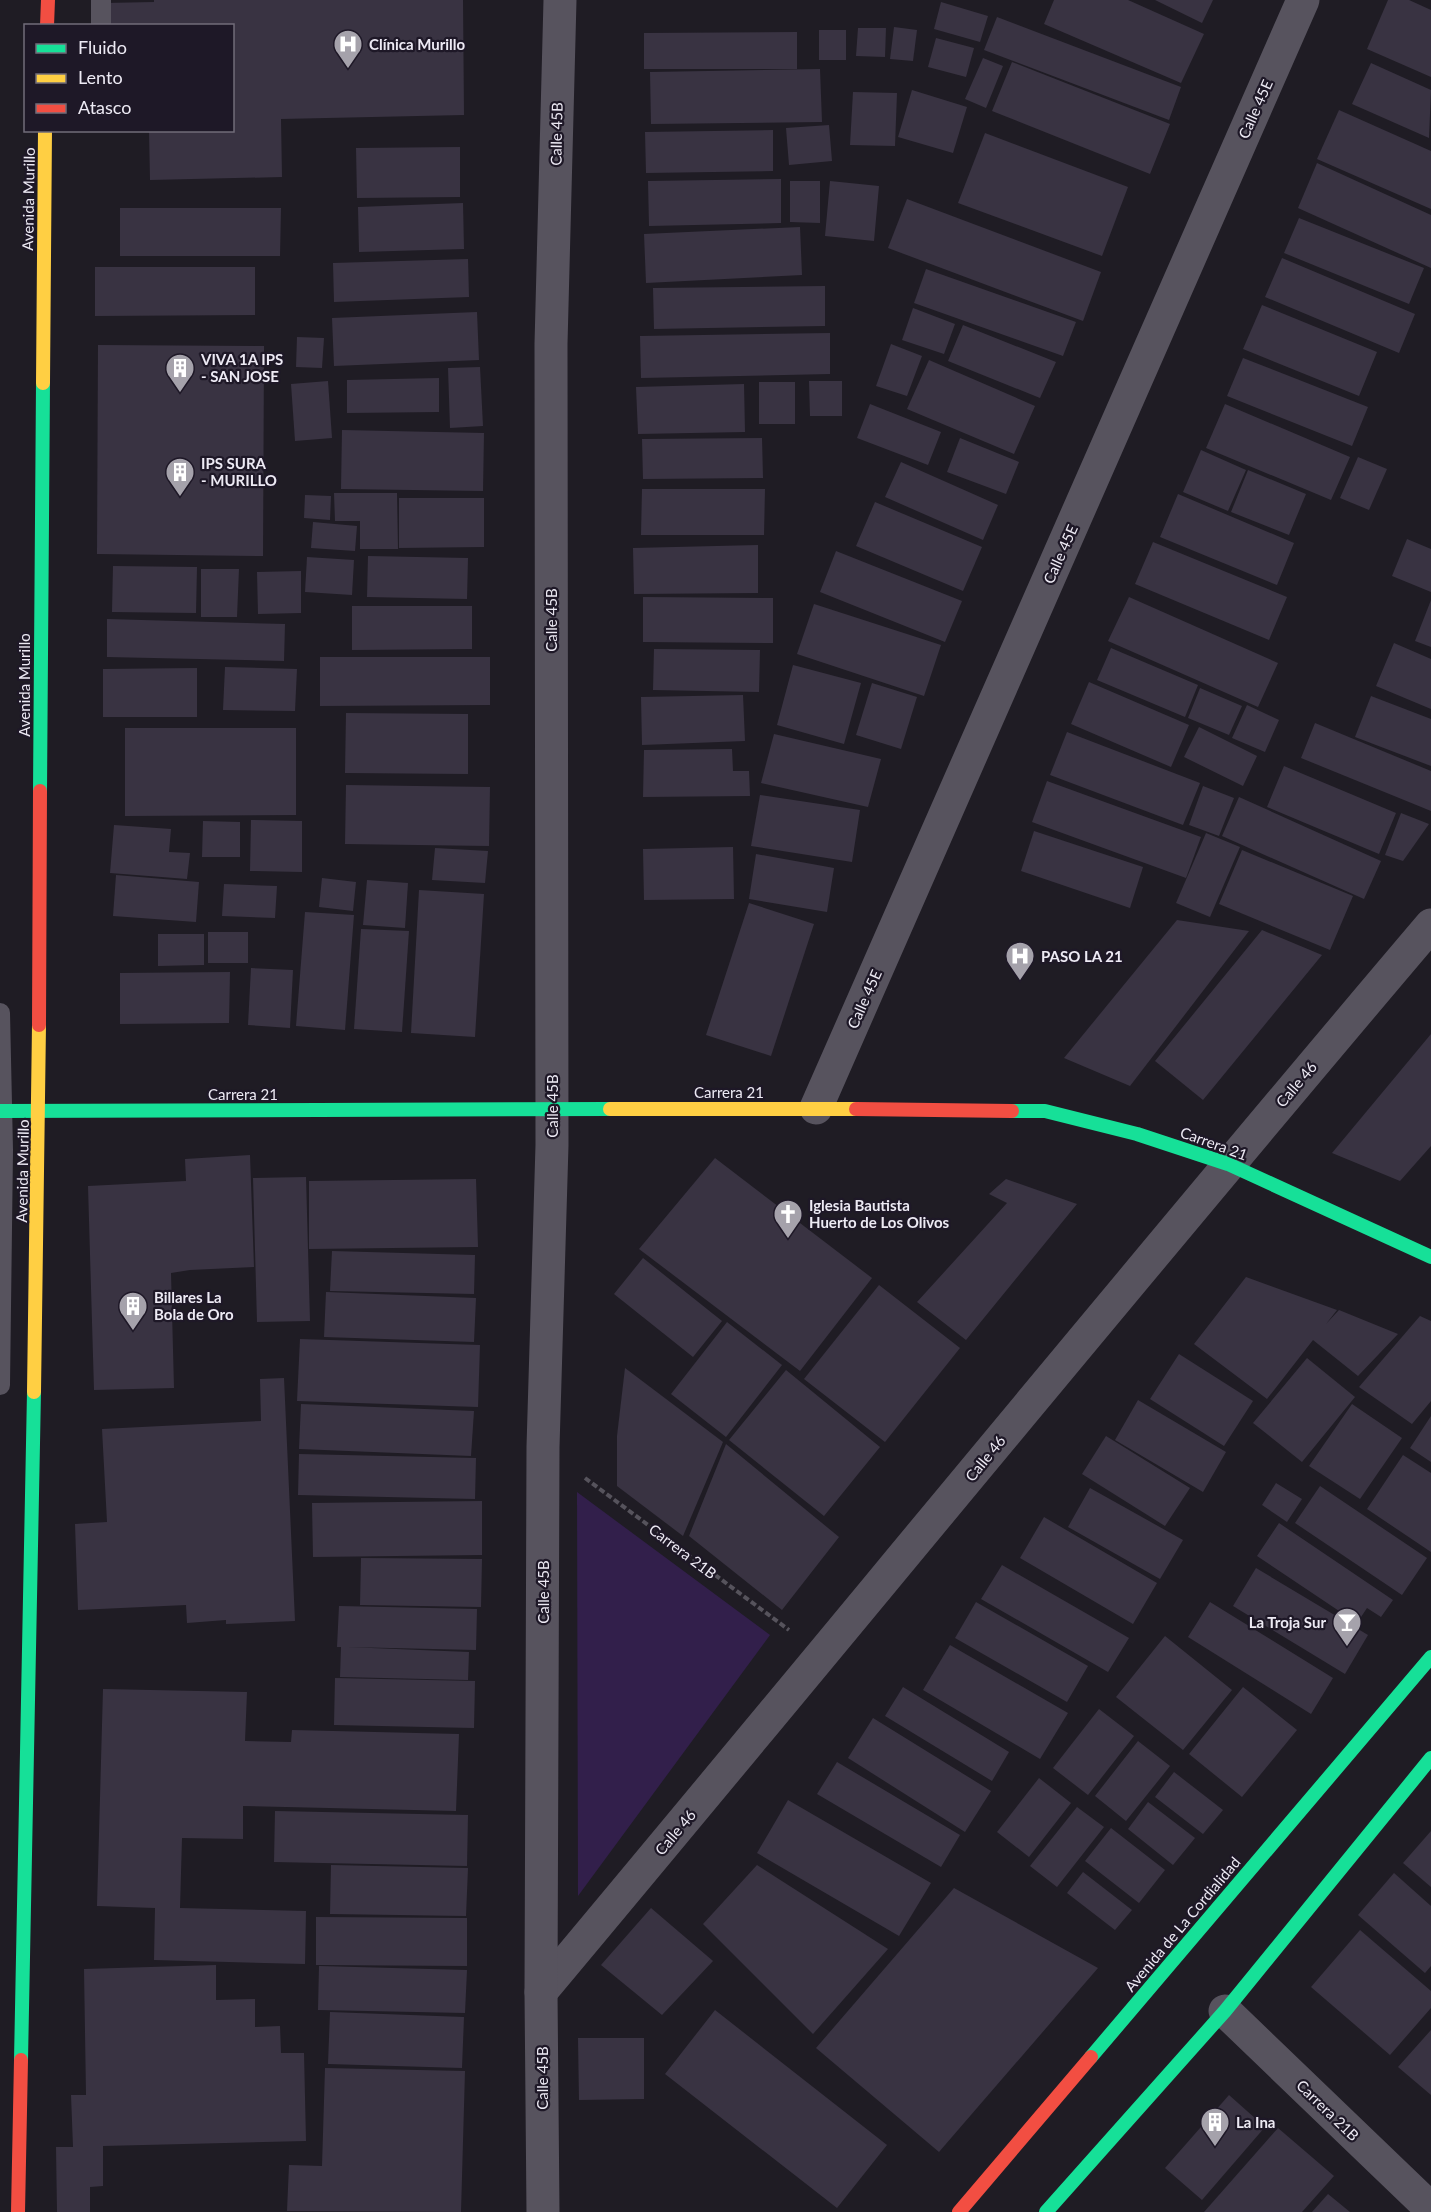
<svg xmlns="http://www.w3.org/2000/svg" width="1431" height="2212" font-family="Lato,sans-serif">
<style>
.green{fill:#321f4b}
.building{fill:#393342}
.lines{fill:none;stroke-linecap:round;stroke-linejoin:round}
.path{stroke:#56535c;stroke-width:4;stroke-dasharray:6 3;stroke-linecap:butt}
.lane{stroke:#57535e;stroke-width:20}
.street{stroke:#57535e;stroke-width:33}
.fast{stroke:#16e098;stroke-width:14}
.slow{stroke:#ffcf43;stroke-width:14}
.jam{stroke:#f24e42;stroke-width:14}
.labels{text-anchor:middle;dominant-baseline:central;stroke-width:4.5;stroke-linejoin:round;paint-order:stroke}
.poi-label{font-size:15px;font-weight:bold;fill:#edeaf4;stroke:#1e1827;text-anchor:start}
.street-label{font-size:15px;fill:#edeaf4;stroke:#1e1827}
</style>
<rect width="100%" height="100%" fill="#1f1c24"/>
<path class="green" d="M577,1492L770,1635L578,1896Z"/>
<g class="building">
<path d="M154,0H463L464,115L281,119L282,177L150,180L149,130H232V26H105V3L154,2Z"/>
<path d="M1054,0H1128L1204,34L1181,83L1044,24Z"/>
<path d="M1155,0H1213L1202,23Z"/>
<path d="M1388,0H1409L1431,10V77L1367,49Z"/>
<path d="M941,2L988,16L980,42L934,29Z"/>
<path d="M997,17L1181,87L1169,120L984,50Z"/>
<path d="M894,27L917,30L913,61L890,59Z"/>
<path d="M858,28H886L885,57L856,56Z"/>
<rect x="819" y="30" width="27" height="30"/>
<path d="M797,32V69H644V33Z"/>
<path d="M936,38L974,48L966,77L928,67Z"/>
<path d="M983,58L1003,66L986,108L965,99Z"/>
<path d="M1012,62L1170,124L1150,174L992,111Z"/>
<path d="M1371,63L1431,90L1429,138L1352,104Z"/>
<path d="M820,69L822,122L651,124L650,72Z"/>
<path d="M912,90L967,107L953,153L898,137Z"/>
<path d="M853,92L897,93L895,146L850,145Z"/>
<path d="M1339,110L1431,151V209L1317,159Z"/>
<path d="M829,125L832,161L789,165L786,128Z"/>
<path d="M773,130V171L646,173L645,132Z"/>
<path d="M985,133L1128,187L1102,256L958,203Z"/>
<path d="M460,147V197L357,198L356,148Z"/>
<path d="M1317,163L1431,215V268L1298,208Z"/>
<path d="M781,179V223L649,226L648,181Z"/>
<path d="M790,181H820V223L790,222Z"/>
<path d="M830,181L879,186L874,241L825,236Z"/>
<path d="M907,199L1101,272L1083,321L888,248Z"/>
<path d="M463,203L464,249L359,252L358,207Z"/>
<path d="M120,208H281L280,256H120Z"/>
<path d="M1299,218L1424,268L1409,304L1284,253Z"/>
<path d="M800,227L802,275L646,283L644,234Z"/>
<path d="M1282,258L1415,314L1399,353L1265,297Z"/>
<path d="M468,259L469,297L334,302L333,263Z"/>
<path d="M95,267H255V315L95,316Z"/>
<path d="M926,269L1076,322L1063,356L914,303Z"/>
<path d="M825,286V326L654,329L653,288Z"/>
<path d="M1262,305L1377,352L1359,396L1243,349Z"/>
<path d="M913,308L955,324L944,354L902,340Z"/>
<path d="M477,312L479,360L334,366L332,318Z"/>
<path d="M963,325L1056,362L1040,398L948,361Z"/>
<path d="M830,333V374L641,378L640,336Z"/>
<path d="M297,337L324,338L322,368L296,367Z"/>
<path d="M891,344L922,356L907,396L876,386Z"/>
<path d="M98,345L264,346L263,556L97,554Z"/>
<path d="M1243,358L1368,407L1352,446L1227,396Z"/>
<path d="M929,360L1035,406L1014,454L907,409Z"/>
<path d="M480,367L483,426L450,428L448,368Z"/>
<path d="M439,378V412L347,413V380Z"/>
<path d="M328,381L332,438L295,441L291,384Z"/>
<path d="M809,381H842V416H810Z"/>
<rect x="759" y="382" width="36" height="42"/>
<path d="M744,384L745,432L638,434L636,387Z"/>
<path d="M870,404L941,432L928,465L857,438Z"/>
<path d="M1225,404L1350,457L1331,500L1206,448Z"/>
<path d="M342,430L484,433L483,491L341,489Z"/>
<path d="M762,438L763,478L643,479L642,439Z"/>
<path d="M960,438L1019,462L1006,494L947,472Z"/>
<path d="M1201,450L1246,470L1228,511L1183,492Z"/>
<path d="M1358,457L1387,469L1369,510L1340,498Z"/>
<path d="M901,462L998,505L983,540L885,497Z"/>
<path d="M1248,470L1306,494L1289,535L1231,512Z"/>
<path d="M642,489H765L764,535H641Z"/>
<path d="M334,493H397L398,549H360V521H335Z"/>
<path d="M1178,494L1294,543L1277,585L1160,537Z"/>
<path d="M305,495L331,496L330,520L304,518Z"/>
<path d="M399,498H484V547L399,548Z"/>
<path d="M875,502L982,547L963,591L856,546Z"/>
<path d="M313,522L357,526L355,551L311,548Z"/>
<path d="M1407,539L1431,549V592L1392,576Z"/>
<path d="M1153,542L1287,597L1269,640L1135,584Z"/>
<path d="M758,545V593L634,594L633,548Z"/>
<path d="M836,551L962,601L945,642L820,592Z"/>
<path d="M368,556L468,558L467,599L367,597Z"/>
<path d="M307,557L354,560L352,595L305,592Z"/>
<path d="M113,566L197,567L196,613L112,612Z"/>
<path d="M201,569H239L237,617H201Z"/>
<path d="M301,571V613L258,614L257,572Z"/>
<path d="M643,597L773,598V643L643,642Z"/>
<path d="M1129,597L1278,663L1258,707L1108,641Z"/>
<path d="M1431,600V647L1415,641Z"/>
<path d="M814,604L941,645L924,696L797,654Z"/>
<path d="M352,606H472V649L352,650Z"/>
<path d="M107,619L285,624L284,661L107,657Z"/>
<path d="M1394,643L1431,659V709L1376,686Z"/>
<path d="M1111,648L1198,685L1185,717L1097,680Z"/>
<path d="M654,649L760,650L759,692L653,690Z"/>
<path d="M320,657H490V705L320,706Z"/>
<path d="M793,665L861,683L844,744L777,725Z"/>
<path d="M225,667L297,669L295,711L223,710Z"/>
<path d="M197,668V717H103V669Z"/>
<path d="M1089,682L1189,725L1171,767L1071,724Z"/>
<path d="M872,683L917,697L901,749L856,735Z"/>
<path d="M1200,688L1242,706L1229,735L1188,718Z"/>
<path d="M743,695L745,741L642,745L641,697Z"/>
<path d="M1371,696L1431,719V766L1355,737Z"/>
<path d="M1247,705L1279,720L1265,752L1232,738Z"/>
<path d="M346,713L468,714V774L345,773Z"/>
<path d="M1315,723L1431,771V811L1301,758Z"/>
<path d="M1199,727L1257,756L1243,786L1184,757Z"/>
<path d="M125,728H296V815L125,816Z"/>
<path d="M1067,732L1200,783L1183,825L1050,775Z"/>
<path d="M774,734L881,759L868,807L761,783Z"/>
<path d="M732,749L733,771H749L750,796L643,797L644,750Z"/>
<path d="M1284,766L1396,813L1379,854L1267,807Z"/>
<path d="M1047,781L1201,837L1186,878L1032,822Z"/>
<path d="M346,785L490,787L489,846L345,844Z"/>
<path d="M1203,786L1234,798L1219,836L1189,825Z"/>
<path d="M760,795L860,810L852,862L751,846Z"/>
<path d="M1239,797L1381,861L1364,899L1222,836Z"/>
<path d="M1401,813L1429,824L1403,861L1385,855Z"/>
<path d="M251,820L302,821V872L250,871Z"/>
<path d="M203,821L240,822V857H202Z"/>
<path d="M114,825L171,829L169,852L190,853L187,879L110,873Z"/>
<path d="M1034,831L1143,867L1130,908L1021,871Z"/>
<path d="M1206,833L1240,847L1210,917L1176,903Z"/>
<path d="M733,847L734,899L644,900L643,849Z"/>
<path d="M435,848L488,851L485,883L432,880Z"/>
<path d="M1242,850L1353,896L1330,950L1219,904Z"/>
<path d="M756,854L834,868L827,912L749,899Z"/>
<path d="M116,875L199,882L196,922L113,916Z"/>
<path d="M322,878L356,882L353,911L319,907Z"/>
<path d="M367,880L408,883L405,928L363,925Z"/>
<path d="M224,884L277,886L275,918L222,916Z"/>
<path d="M419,890L484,894L475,1037L411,1033Z"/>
<path d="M749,903L814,924L771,1056L706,1035Z"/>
<path d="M305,912L354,915L345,1030L296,1026Z"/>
<path d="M1177,920L1249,931L1130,1086L1064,1058Z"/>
<path d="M361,929L409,931L402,1032L354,1029Z"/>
<path d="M1262,930L1322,955L1203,1100L1155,1061Z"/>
<rect x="208" y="932" width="40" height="31"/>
<path d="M158,934H204V965L158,966Z"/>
<path d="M251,968L293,970L290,1028L248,1025Z"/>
<path d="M230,972L229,1023L120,1024V973Z"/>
<path d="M1431,1034V1146L1400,1181L1332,1153Z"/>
<path d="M250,1155L254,1267L190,1270L171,1273L174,1388L94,1390L88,1186L186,1181L185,1159Z"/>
<path d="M715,1158L872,1278L800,1371L639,1249Z"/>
<path d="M306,1177L310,1321L257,1322L253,1178Z"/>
<path d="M476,1179L478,1247L309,1249V1181Z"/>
<path d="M1006,1179L1077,1204L966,1340L917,1302L1007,1203L989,1194Z"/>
<path d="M332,1251L475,1255L474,1294L330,1291Z"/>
<path d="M643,1258L722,1321L693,1357L614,1294Z"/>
<path d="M1246,1277L1337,1310L1326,1324L1339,1310L1398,1334L1358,1376L1313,1340L1267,1399L1194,1344Z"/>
<path d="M879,1285L960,1348L885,1442L804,1379Z"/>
<path d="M326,1292L476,1298L474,1342L324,1337Z"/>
<path d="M1420,1316L1431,1321V1401L1412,1424L1359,1387Z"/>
<path d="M727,1322L782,1365L726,1437L671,1394Z"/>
<path d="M300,1339L480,1345L478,1407L297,1401Z"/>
<path d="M1179,1354L1253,1401L1224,1446L1150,1399Z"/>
<path d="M1307,1358L1355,1397L1302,1462L1253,1423Z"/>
<path d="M625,1368L723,1442L683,1536L617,1486V1436Z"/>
<path d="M786,1370L880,1447L824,1516L729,1440Z"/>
<path d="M284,1378L295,1621L226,1624V1620L187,1623L186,1605L78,1610L75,1524L107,1522L102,1429L261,1421L260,1379Z"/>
<path d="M1138,1400L1226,1452L1203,1492L1115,1440Z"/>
<path d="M301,1404L474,1411L471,1456L299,1449Z"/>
<path d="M1352,1404L1402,1438L1360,1499L1309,1466Z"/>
<path d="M1431,1416V1462L1410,1448Z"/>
<path d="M1106,1436L1190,1488L1165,1526L1082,1474Z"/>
<path d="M726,1444L839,1537L782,1610L689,1536Z"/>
<path d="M299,1454L476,1458L475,1499L298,1495Z"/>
<path d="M1403,1455L1431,1473V1552L1367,1509Z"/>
<path d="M1276,1483L1302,1499L1287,1522L1262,1505Z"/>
<path d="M1320,1486L1427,1558L1402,1595L1295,1523Z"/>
<path d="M1090,1488L1183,1540L1160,1579L1068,1527Z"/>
<path d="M482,1501V1555L313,1557L312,1503Z"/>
<path d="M1044,1517L1157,1583L1133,1624L1020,1558Z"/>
<path d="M1279,1523L1393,1600L1381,1617L1367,1608L1357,1623L1257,1556Z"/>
<path d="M361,1558L482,1559L481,1607L360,1605Z"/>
<path d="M1002,1565L1129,1638L1108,1672L981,1599Z"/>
<path d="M1256,1568L1368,1635L1345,1674L1233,1606Z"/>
<path d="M976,1602L1088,1666L1067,1702L955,1638Z"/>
<path d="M1210,1602L1333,1678L1311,1714L1188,1637Z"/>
<path d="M339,1606L477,1609L476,1650L347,1647L469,1652L468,1680L340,1677L341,1647H337Z"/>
<path d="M1165,1636L1232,1690L1183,1750L1116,1697Z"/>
<path d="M950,1645L1068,1713L1040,1759L923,1690Z"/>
<path d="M335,1678L475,1681L474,1728L334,1725Z"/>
<path d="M903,1687L1009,1752L992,1781L885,1716Z"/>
<path d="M1243,1687L1297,1730L1242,1797L1189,1754Z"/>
<path d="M103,1689L247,1692L245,1741L291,1742L292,1730L459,1734L456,1811L243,1806V1839L182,1838L180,1908L306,1911L305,1964L154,1960L155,1908L97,1906Z"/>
<path d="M1099,1709L1134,1736L1088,1795L1053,1768Z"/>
<path d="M873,1718L991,1791L965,1832L848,1758Z"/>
<path d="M1138,1741L1170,1766L1126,1821L1095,1796Z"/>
<path d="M837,1762L960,1835L941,1867L817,1794Z"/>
<path d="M1174,1772L1223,1810L1203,1834L1155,1797Z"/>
<path d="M1039,1778L1071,1803L1029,1857L997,1832Z"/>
<path d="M788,1800L931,1883L899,1936L757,1853Z"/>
<path d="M1148,1802L1195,1838L1173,1865L1128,1829Z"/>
<path d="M1077,1807L1104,1827L1057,1887L1030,1866Z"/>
<path d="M275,1811L468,1815L467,1866L274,1862Z"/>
<path d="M1111,1828L1165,1870L1139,1903L1085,1861Z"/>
<path d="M1431,1831V1887L1403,1863Z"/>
<path d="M331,1865L468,1868L466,1916L330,1914Z"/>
<path d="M757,1865L888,1949L813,2034L703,1924Z"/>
<path d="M1083,1872L1132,1910L1115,1930L1067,1893Z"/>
<path d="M1394,1873L1431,1906V1966L1425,1973L1358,1915Z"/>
<path d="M954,1888L1098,1968L939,2152L816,2048Z"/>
<path d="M651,1908L713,1961L662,2015L601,1965Z"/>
<path d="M316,1917L467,1918V1966L316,1965Z"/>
<path d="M1360,1930L1431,1991V2008L1390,2055L1311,1987Z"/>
<path d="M216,1965V2000L255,1999V2027L280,2026L281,2053H304L306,2141L103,2146V2186L90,2187V2212H57L56,2147H73L71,2095H86L84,1969Z"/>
<path d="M319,1966L467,1970L465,2013L318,2010Z"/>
<path d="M715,2010L887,2145L837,2208L665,2074Z"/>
<path d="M330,2012L464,2017L462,2068L328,2064Z"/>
<path d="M1431,2030V2095L1398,2067Z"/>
<path d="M578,2038H644V2099L579,2100Z"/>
<path d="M325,2068L465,2071L461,2212L287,2211L289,2165L322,2166Z"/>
<path d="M1229,2095L1265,2127L1202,2200L1165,2168Z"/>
<path d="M1278,2128L1334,2176L1302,2212H1204Z"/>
<path d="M1328,2194L1350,2212H1312Z"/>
</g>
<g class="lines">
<path class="path" d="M585,1478L789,1630"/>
<g class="lane">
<path d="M101,26V0"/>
<path d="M0,1013L3,1150L0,1385"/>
</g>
<g class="street">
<path d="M816,1108L1303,0"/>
<path d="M541,1992C838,1637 1131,1278 1431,925"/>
<path d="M1225,2011L1431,2209"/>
<path d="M543,2212L541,1992L543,1447L552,1145L551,344L560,0"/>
</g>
<g class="fast">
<path d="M40,791L43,383"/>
<path d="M0,1111L610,1109"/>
<path d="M1012,1111H1045L1137,1134L1228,1164L1431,1257"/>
<path d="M1091,2057L1431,1657"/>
<path d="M21,2060L34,1392"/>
<path d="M1046,2212L1225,2011L1431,1758"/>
</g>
<g class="slow">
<path d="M43,383L45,130"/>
<path d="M610,1109H856"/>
<path d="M34,1392L39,1025"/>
</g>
<g class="jam">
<path d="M47,26L48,0"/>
<path d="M39,1025L40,791"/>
<path d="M856,1109L1012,1111"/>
<path d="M18,2212L21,2060"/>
<path d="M959,2212L1091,2057"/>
</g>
</g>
<defs>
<g id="hospital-pin" transform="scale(1.5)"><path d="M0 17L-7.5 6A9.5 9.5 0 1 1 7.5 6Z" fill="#a5a2ab" stroke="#1e1827"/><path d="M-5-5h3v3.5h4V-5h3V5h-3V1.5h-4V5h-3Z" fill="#fff"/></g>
<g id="building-pin" transform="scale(1.5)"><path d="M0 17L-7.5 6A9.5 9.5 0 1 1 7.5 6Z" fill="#a5a2ab" stroke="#1e1827"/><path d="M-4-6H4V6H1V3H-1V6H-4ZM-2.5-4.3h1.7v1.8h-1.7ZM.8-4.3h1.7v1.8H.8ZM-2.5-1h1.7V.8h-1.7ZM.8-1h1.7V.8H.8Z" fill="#fff"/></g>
<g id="church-pin" transform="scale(1.5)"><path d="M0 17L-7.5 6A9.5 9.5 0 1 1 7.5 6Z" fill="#a5a2ab" stroke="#1e1827"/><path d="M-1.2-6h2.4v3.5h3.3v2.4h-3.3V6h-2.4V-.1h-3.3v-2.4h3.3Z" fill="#fff"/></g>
<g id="bar-pin" transform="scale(1.5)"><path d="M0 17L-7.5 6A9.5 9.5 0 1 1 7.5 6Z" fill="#a5a2ab" stroke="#1e1827"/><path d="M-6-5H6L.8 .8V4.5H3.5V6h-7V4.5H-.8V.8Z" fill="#fff"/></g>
</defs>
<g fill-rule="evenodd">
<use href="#hospital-pin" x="348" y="44"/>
<use href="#building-pin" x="180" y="368"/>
<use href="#building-pin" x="180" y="472"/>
<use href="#hospital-pin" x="1020" y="956"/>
<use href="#church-pin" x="788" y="1214"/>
<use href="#building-pin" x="133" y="1306"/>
<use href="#bar-pin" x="1347" y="1622"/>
<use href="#building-pin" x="1215" y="2122"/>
</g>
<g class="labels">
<g class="poi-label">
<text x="369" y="44">Clínica Murillo</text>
<text x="201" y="359">VIVA 1A IPS<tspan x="201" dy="17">- SAN JOSE</tspan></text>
<text x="201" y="463">IPS SURA<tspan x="201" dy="17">- MURILLO</tspan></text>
<text x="1041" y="956">PASO LA 21</text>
<text x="809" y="1205">Iglesia Bautista<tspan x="809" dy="17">Huerto de Los Olivos</tspan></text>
<text x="154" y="1297">Billares La<tspan x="154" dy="17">Bola de Oro</tspan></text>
<text x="1326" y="1622" text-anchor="end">La Troja Sur</text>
<text x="1236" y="2122">La Ina</text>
</g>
<g class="street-label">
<text transform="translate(1255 109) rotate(-66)">Calle 45E</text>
<text transform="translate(556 134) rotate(-89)">Calle 45B</text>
<text transform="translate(28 199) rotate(-89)">Avenida Murillo</text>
<text transform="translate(1060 554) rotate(-66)">Calle 45E</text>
<text transform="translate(551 620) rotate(-90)">Calle 45B</text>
<text transform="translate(24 685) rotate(-90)">Avenida Murillo</text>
<text transform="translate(864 999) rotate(-66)">Calle 45E</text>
<text transform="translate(1296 1084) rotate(-50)">Calle 46</text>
<text x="729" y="1092">Carrera 21</text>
<text x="243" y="1094">Carrera 21</text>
<text transform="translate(552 1106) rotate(-90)">Calle 45B</text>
<text transform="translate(1214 1143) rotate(20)">Carrera 21</text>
<text transform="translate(22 1171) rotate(-89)">Avenida Murillo</text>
<text transform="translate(985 1458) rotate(-51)">Calle 46</text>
<text transform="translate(683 1551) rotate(37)">Carrera 21B</text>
<text transform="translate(543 1592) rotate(-90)">Calle 45B</text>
<text transform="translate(675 1832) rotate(-50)">Calle 46</text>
<text transform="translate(1182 1924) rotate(-50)">Avenida de La Cordialidad</text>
<text transform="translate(542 2078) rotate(-90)">Calle 45B</text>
<text transform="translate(1328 2110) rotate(44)">Carrera 21B</text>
</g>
</g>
<rect x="24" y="24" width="210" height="108" fill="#1e1827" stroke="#716c79" stroke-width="1.5"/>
<rect x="36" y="44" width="30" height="9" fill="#16e098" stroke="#716c79" stroke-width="1.5"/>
<text x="78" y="54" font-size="18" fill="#edeaf4">Fluido</text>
<rect x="36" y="74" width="30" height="9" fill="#ffcf43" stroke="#716c79" stroke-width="1.5"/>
<text x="78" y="84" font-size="18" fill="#edeaf4">Lento</text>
<rect x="36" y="104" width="30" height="9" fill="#f24e42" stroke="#716c79" stroke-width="1.5"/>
<text x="78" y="114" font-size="18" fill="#edeaf4">Atasco</text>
</svg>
